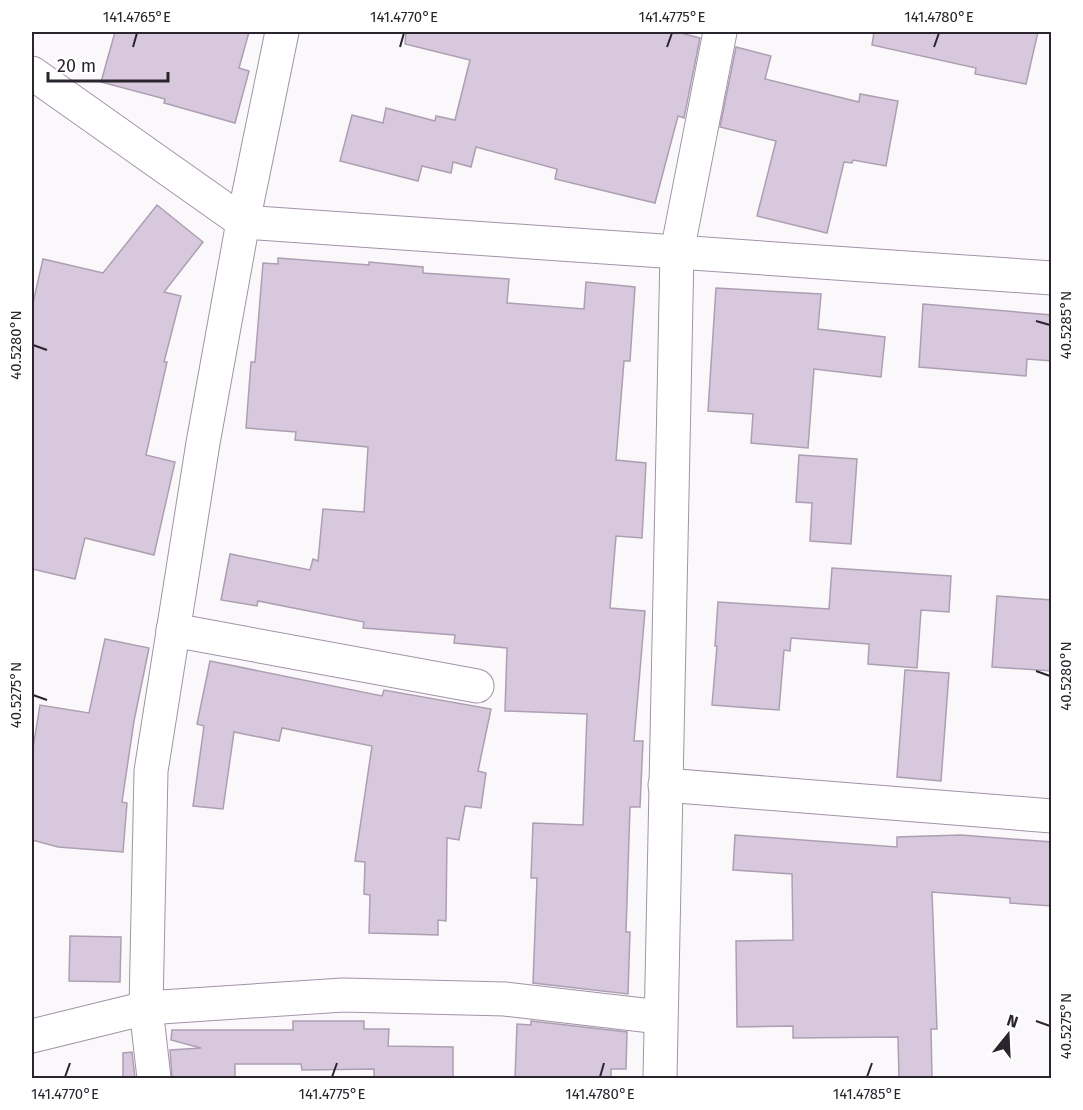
<svg xmlns="http://www.w3.org/2000/svg" width="1083" height="1110" font-family="'Fira Sans',sans-serif">
<style>
.building{fill:#d7c8dd;stroke:#ad9fb2;stroke-width:1.5}
.lines{fill:none;stroke-linecap:round;stroke-linejoin:round}
.minor-casing{stroke:#a193a6;stroke-width:35}
.minor{stroke:#fff;stroke-width:33}
.ticks{fill:none;stroke:#2a252d;stroke-width:2}
.neatline{fill:none;stroke:#2a252d;stroke-width:2}
.ticks-label{font-size:15px;text-anchor:middle;fill:#2a252d}
</style>
<rect width="100%" height="100%" fill="#fbf8fc"/>
<g class="building">
<path d="M115,32H249L239,68L249,71L235,123L164,103L165,99L101,82Z"/>
<path d="M406,32H677L700,38L684,118L678,116L655,203L555,179L557,169L476,147L471,167L453,162L451,173L422,166L418,181L340,161L352,115L383,123L386,108L435,121L436,116L455,120L470,60L405,44Z"/>
<path d="M874,32H1038L1026,84L975,74L976,68L872,45Z"/>
<path d="M736,47L771,56L765,79L859,102L860,94L898,101L886,166L853,160L852,163L844,162L827,233L757,216L776,141L720,127Z"/>
<path d="M157,205L203,242L164,292L181,296L164,362H167L146,455L175,462L154,555L85,538L75,579L32,569V307L43,259L103,273Z"/>
<path d="M278,258L369,265V262L423,267V273L509,279L507,303L584,309L586,282L635,287L630,361H624L616,460L646,463L642,538L616,536L610,608L645,611L634,741H643L640,807H630L626,932H630L628,994L533,983L537,878H531L533,823L583,825L587,714L505,711L507,648L454,643L455,635L363,628L364,622L258,601L257,606L221,600L230,554L310,570L313,559L318,561L323,509L364,512L368,447L295,440L296,432L246,428L251,362H255L263,263L278,264Z"/>
<path d="M716,288L821,294L818,329L885,337L881,377L814,369L808,448L751,443L753,414L708,411Z"/>
<path d="M923,304L1052,315V361L1027,359L1026,376L919,367Z"/>
<path d="M799,455L857,459L851,544L810,541L812,503L796,502Z"/>
<path d="M832,568L951,576L949,612L921,610L917,668L868,664L869,644L791,638L790,651L784,650L779,710L712,705L717,646H715L718,602L829,609Z"/>
<path d="M997,596L1052,600V671L992,667Z"/>
<path d="M105,639L149,648L134,721L122,802L127,803L123,852L58,847L32,840V754L40,705L89,713Z"/>
<path d="M210,661L382,696L384,690L491,709L478,771L486,773L481,808L465,806L459,840L447,838L446,921L438,920V935L369,933L370,895L364,894L365,862L355,861L372,746L282,728L279,741L234,732L223,809L193,806L204,726L197,724Z"/>
<path d="M905,670L949,673L941,781L897,777Z"/>
<path d="M735,835L897,847V837L961,835L1052,842V906L1010,903V898L932,892L937,1029H931L932,1078H899L898,1037L793,1038V1026L737,1027L736,941L793,940L792,874L733,870Z"/>
<path d="M70,936L121,937L120,982L69,981Z"/>
<path d="M293,1021H364V1029H389L388,1046L453,1047V1078H374V1069L302,1070L301,1064H235V1078H172L170,1050L201,1048L171,1040L172,1030H293Z"/>
<path d="M531,1021L627,1032L626,1069H611V1078H515L517,1024L531,1025Z"/>
<path d="M132,1052L135,1078H123V1053Z"/>
</g>
<g class="lines">
<g class="minor-casing">
<g id="minor">
<path d="M32,73L243,222L1052,278"/>
<path d="M173,630L477,686"/>
<path d="M665,785L1052,816"/>
<path d="M32,1036L146,1008L343,995L505,999L660,1017"/>
<path d="M154,1078L146,1008L151,771L203,443L243,222L282,32"/>
<path d="M660,1078L677,252L720,32"/>
</g>
</g>
<use href="#minor" class="minor"/>
</g>
<path class="ticks" d="M133,47L137,33M400,47L404,33M667,47L672,33M934,47L939,33M1036,321L1050,325M33,345L47,350M1036,671L1050,676M33,695L47,700M1036,1021L1050,1026M65,1077L70,1063M332,1077L337,1063M600,1077L604,1063M867,1077L872,1063"/>
<rect width="1083" height="1110" fill="none" stroke="#ffffff" stroke-width="66"/>
<g transform="translate(1008 1035) rotate(18)" stroke="#ffffff" stroke-width="4.5" paint-order="stroke">
<path d="M0-4.5L10 22L0 15L-10 22Z" fill="#2a252d"/>
<text y="-9" font-size="16" font-weight="bold" text-anchor="middle" fill="#2a252d">N</text>
</g>
<path d="M48 72v9h120v-9" fill="none" stroke="#2a252d" stroke-width="3"/>
<text x="57" y="72" font-size="18" fill="#2a252d" stroke="#ffffff" stroke-width="4.5" paint-order="stroke">20 m</text>
<rect x="33" y="33" width="1017" height="1044" class="neatline"/>
<g class="ticks-label">
<text x="137" y="22">141.4765°E</text>
<text x="404" y="22">141.4770°E</text>
<text x="672" y="22">141.4775°E</text>
<text x="939" y="22">141.4780°E</text>
<text transform="translate(1066 325) rotate(-90)" y="5">40.5285°N</text>
<text transform="translate(16 345) rotate(-90)" y="5">40.5280°N</text>
<text transform="translate(1066 676) rotate(-90)" y="5">40.5280°N</text>
<text transform="translate(16 695) rotate(-90)" y="5">40.5275°N</text>
<text transform="translate(1066 1026) rotate(-90)" y="5">40.5275°N</text>
<text x="65" y="1099">141.4770°E</text>
<text x="332" y="1099">141.4775°E</text>
<text x="600" y="1099">141.4780°E</text>
<text x="867" y="1099">141.4785°E</text>
</g>
</svg>
